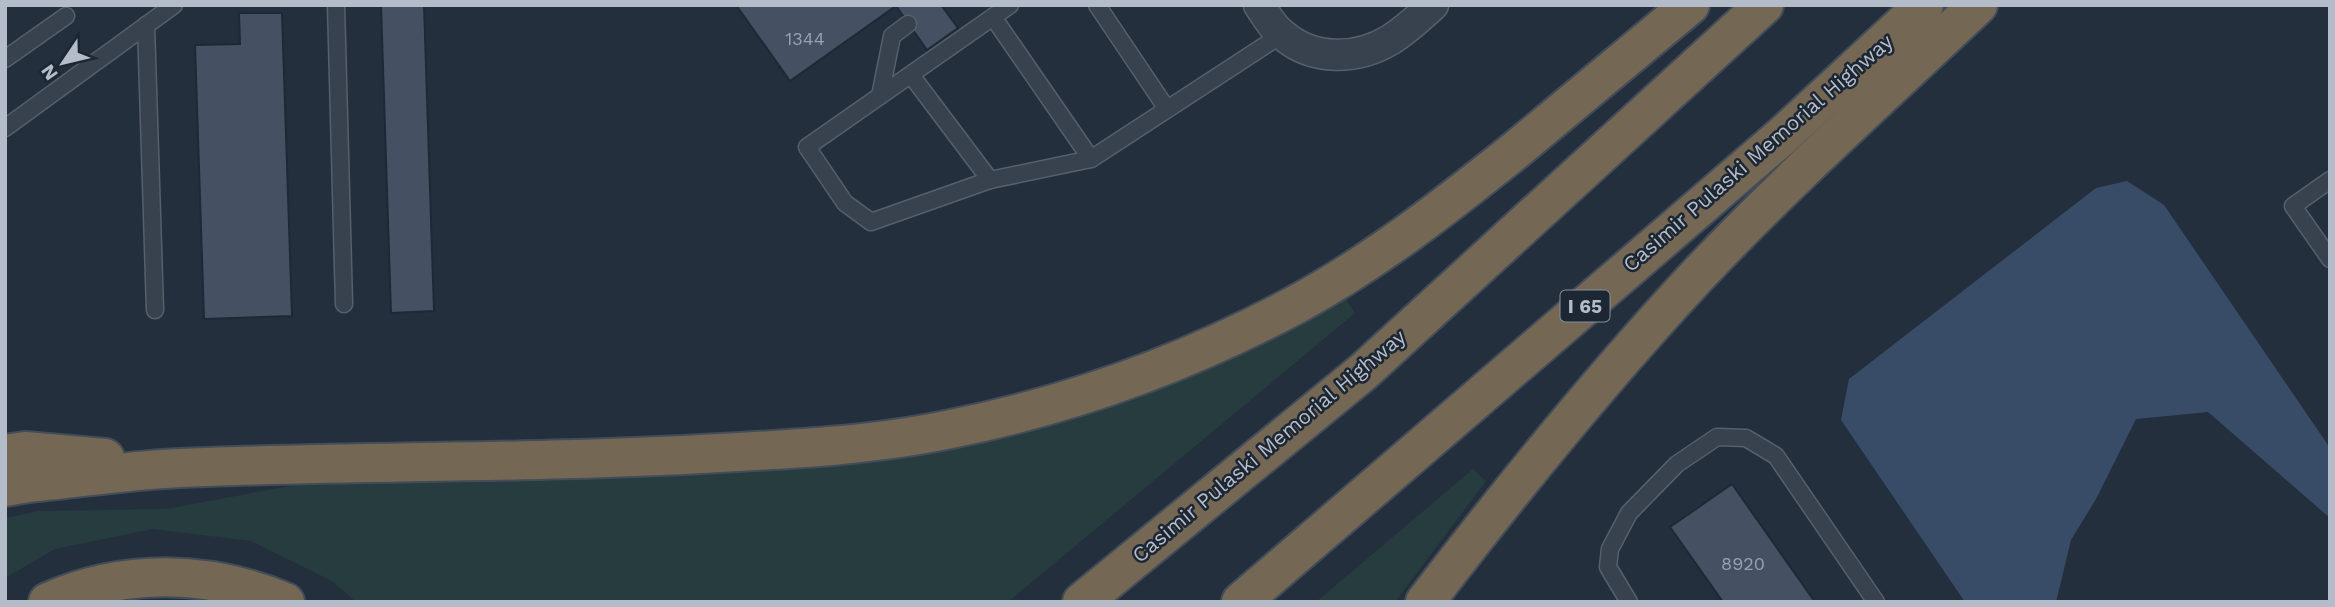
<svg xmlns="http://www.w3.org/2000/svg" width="2335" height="607" viewBox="0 0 2335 607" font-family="'Work Sans',sans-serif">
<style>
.green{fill:#263c3f}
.water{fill:#394c67}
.building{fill:#455162;stroke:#1f2835;stroke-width:2}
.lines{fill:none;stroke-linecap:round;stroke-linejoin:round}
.service-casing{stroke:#565f6c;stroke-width:19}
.minor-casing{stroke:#565f6c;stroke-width:33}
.motorway-casing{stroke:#434c59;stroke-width:42}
.service{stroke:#38414e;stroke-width:16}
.minor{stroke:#38414e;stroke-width:30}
.motorway{stroke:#746855;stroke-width:38}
.labels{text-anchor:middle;stroke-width:5;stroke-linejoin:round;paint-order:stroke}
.number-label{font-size:18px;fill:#98a1af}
.shield{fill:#1d2633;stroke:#878f9c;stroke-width:2}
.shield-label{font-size:19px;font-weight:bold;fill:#b4bcc9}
.street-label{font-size:21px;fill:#b4bcc9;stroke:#1d2633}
</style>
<rect width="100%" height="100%" fill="#242f3e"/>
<g class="green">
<polygon points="1344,297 1355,313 1008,602 356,602 332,581 251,541 153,529 55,549 5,578 5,518 39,511 166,509 333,478 1049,421 1191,375 1303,323"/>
<polygon points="1473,469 1486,481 1395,602 1316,602"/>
</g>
<polygon class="water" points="2127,181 2164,205 2330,448 2330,518 2208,412 2136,419 2096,499 2071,540 2056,602 1965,602 1841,420 1849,379 2096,188"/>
<g class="building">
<polygon points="381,5 424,5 434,311 391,313"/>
<polygon points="736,5 941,5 958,28 927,50 896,6 790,81"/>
<polygon points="239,13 282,13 292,316 204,319 195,45 240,44"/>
<polygon points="1732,484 1815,602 1723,602 1670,527"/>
</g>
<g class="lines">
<defs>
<g id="service">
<polyline points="336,5 344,304"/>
<polyline points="1010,5 807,147 845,203 871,222 990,180 1091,159 1281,35"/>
<polyline points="1097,5 1167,109"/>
<polyline points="993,17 1091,159"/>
<polyline points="146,25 155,310"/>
<polyline points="5,59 66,16"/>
<polyline points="911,75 990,180"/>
<polyline points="880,96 892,36 908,24"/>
<polyline points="5,128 174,5"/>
<polyline points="2330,180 2293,206 2330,259"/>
<polyline points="1629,602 1608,567 1610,549 1629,513 1677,464 1717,437 1746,438 1776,456 1876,602"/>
</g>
<path id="minor" d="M1259,5C1266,15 1273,28 1283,35C1313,61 1357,60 1390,40C1406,30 1420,17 1433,5"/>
<g id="motorway">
<polyline points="5,454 25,451 105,458"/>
<path d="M5,487L28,483C87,477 147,468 207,467C378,461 549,463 719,453C797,449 875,445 951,429C1071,405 1189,362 1297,304C1376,261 1447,205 1517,149C1575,101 1632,53 1690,5"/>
<path d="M48,602C124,568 209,570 285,602"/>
<polyline points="1082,602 1363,372 1764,5"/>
<polyline points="1241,602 1780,138 1924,5"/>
<path d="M1425,602C1511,490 1600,380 1696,277C1785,182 1883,95 1978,5"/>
</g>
</defs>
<use href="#service" class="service-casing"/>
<use href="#minor" class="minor-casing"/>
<use href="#motorway" class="motorway-casing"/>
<use href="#service" class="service"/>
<use href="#minor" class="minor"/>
<use href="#motorway" class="motorway"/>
</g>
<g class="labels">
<g class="number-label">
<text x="805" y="45">1344</text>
<text x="1743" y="570">8920</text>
</g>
<rect class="shield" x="1560.5" y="290.5" width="49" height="31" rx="5"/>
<g class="shield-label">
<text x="1585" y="313">I 65</text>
</g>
<g class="street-label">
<text transform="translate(1758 153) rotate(-41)" y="7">Casimir Pulaski Memorial Highway</text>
<text transform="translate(1269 446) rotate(-40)" y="7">Casimir Pulaski Memorial Highway</text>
</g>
</g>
<rect width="2335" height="607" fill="none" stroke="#b4bcc9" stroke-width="14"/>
<g transform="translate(63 63) rotate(235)" stroke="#1d2633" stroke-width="5" paint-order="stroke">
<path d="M0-5L12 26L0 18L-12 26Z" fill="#b4bcc9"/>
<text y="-10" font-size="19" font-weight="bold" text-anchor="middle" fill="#b4bcc9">N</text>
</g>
</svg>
